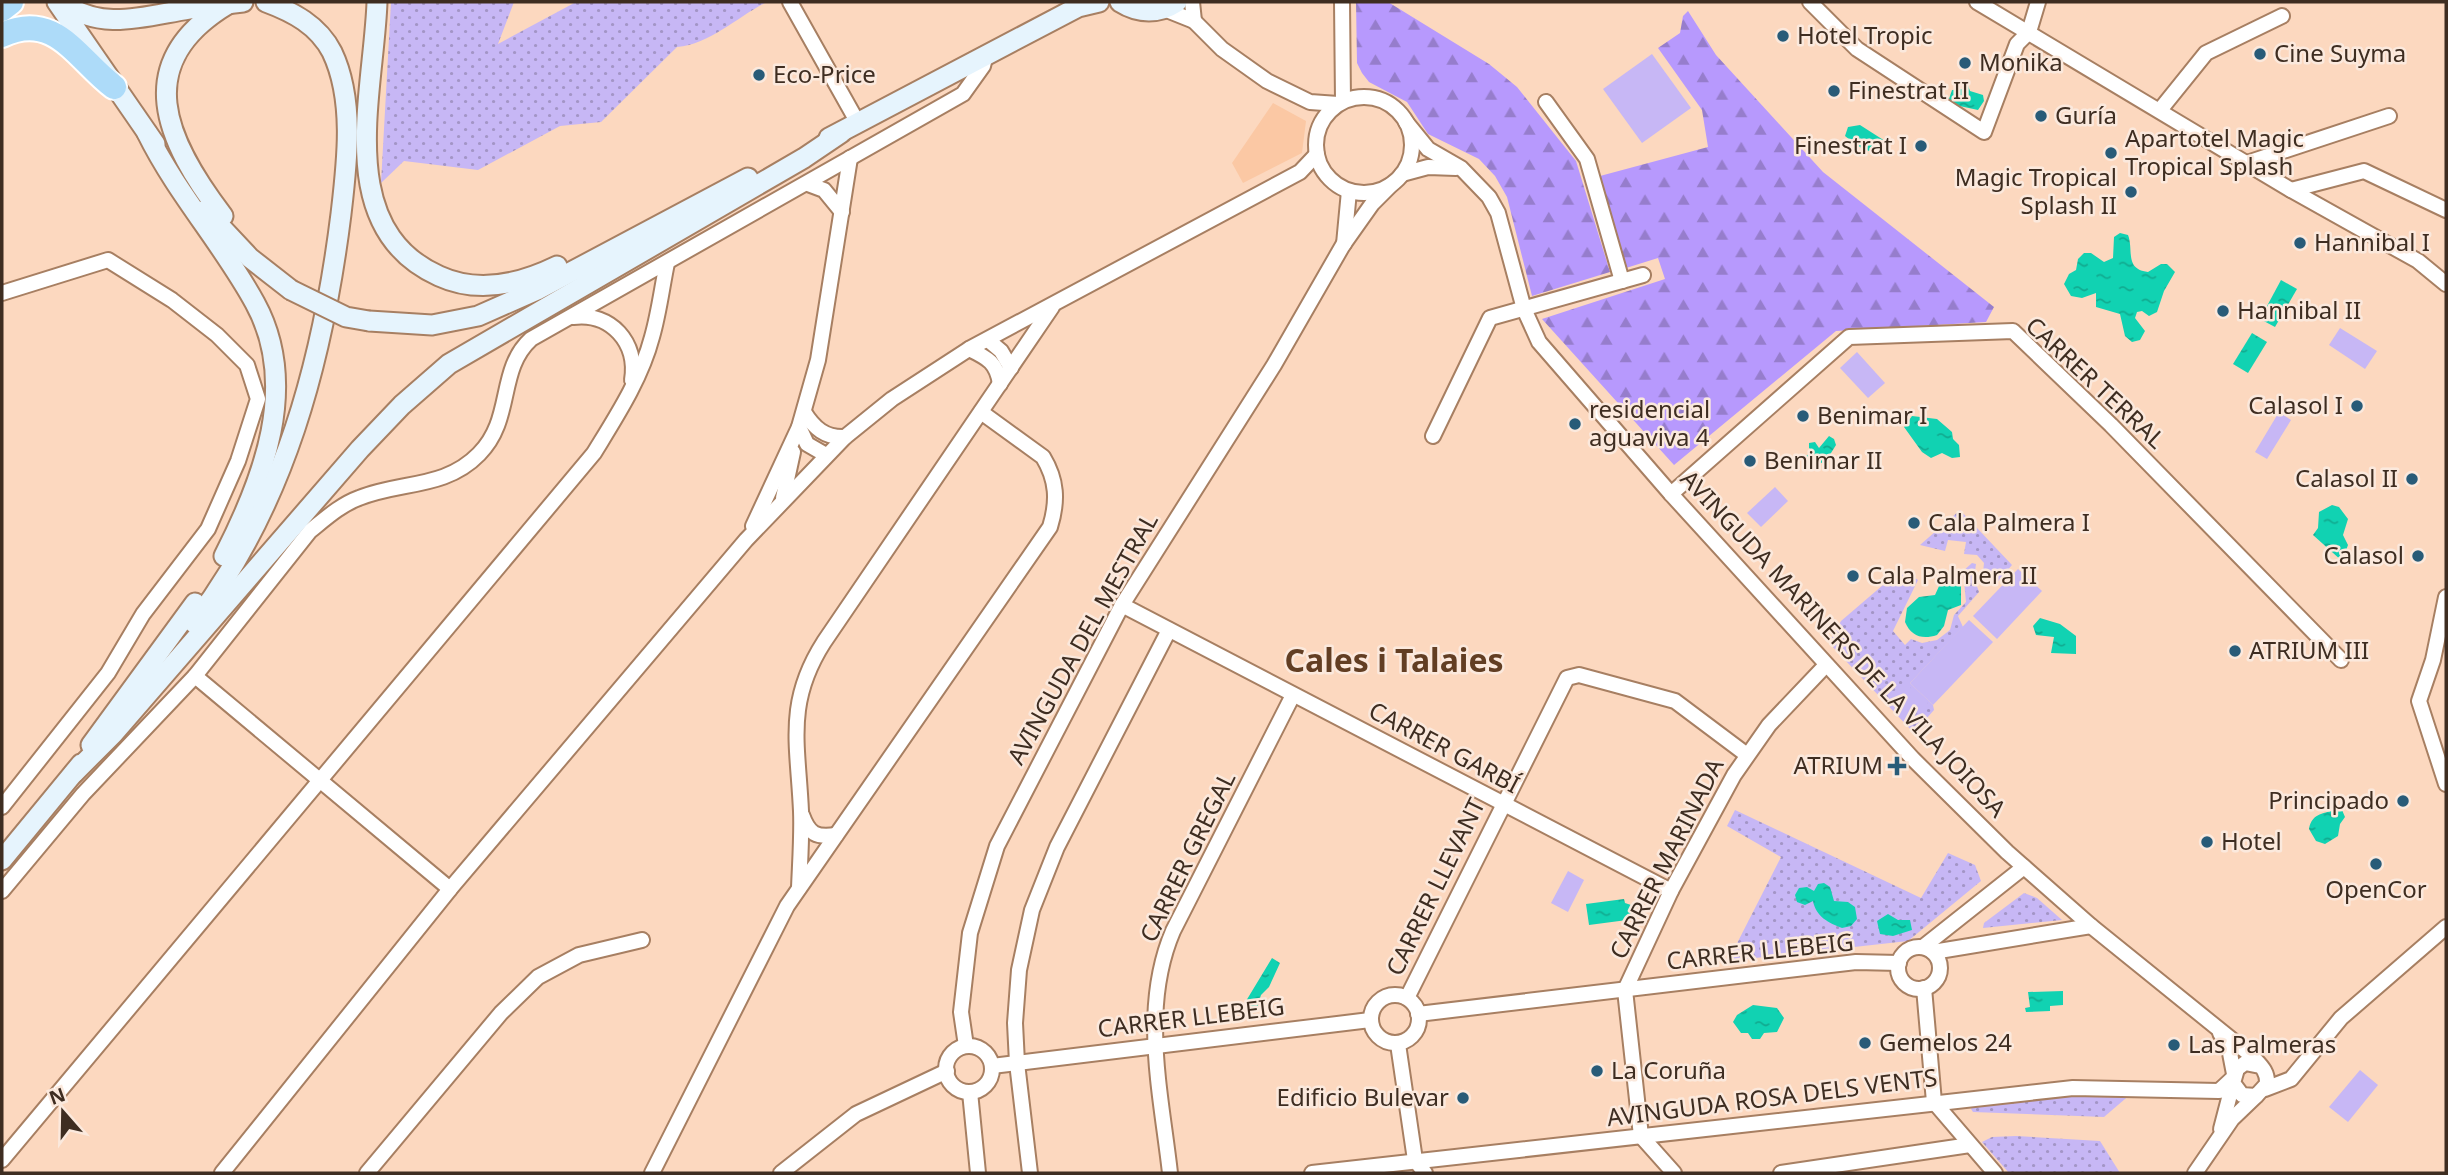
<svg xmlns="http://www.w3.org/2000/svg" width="2448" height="1175" viewBox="0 0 2448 1175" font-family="'Noto Sans',sans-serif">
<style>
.built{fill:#fbc8a4}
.grass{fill:url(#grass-dots)}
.forest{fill:url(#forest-firs)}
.park{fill:url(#park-crowns)}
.pitch{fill:#c7b7f5}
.water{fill:url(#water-ripples)}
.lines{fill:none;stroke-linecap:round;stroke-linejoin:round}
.street-casing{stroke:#a77f62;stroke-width:18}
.secondary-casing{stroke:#a77f62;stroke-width:23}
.highway-casing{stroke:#fff;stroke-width:28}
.street{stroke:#fff;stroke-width:14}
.secondary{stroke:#e6f4fd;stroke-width:19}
.highway{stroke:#addbf9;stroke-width:24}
.secondary-bridge-casing{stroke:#a77f62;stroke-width:23;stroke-linecap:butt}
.secondary-bridge{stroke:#e6f4fd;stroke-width:19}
.poi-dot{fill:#285b78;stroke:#fbe9dd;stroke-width:2.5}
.labels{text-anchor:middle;stroke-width:5;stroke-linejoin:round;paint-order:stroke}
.poi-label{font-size:24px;fill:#3e2d21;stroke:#fbe9dd;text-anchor:start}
.street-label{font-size:24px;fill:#3e2d21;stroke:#fbe9dd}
.district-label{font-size:32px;font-weight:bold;fill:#623e23;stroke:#fbe9dd}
</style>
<defs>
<pattern id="grass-dots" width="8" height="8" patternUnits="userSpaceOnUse" patternTransform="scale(1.75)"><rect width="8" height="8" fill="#c7b7f5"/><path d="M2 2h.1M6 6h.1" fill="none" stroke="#a395c6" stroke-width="1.8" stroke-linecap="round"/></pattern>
<pattern id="forest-firs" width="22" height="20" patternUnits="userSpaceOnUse" patternTransform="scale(1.75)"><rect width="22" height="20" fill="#b799fd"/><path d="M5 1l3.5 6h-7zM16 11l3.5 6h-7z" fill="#967dcc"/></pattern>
<pattern id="park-crowns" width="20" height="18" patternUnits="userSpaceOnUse" patternTransform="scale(1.75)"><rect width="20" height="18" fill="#c7b7f5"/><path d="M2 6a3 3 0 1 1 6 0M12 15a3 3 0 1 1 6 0" fill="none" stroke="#a395c6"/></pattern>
<pattern id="water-ripples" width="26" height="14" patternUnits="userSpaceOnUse" patternTransform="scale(1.75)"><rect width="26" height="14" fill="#11d2b2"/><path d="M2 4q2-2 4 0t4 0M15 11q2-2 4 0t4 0" fill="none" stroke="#11ab90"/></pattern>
</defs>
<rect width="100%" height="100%" fill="#fcd8bf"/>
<polygon class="built" points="1273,103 1306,121 1302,153 1243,183 1232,163"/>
<g class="grass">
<path d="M391,2H514L498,44L576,2H767C738,16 711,44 677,47L601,122L560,126L478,170L404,161L381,183Z"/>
<polygon points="1960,510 2012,565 1994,586 1982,582 1984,563 1977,555 1964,554 1966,542 1948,540 1945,551 1920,545"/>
<polygon points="1972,563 1976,564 1974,578 1979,592 1958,616 1963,627 1910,683 1933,705 1934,710 1918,728 1912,731 1829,643 1841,621 1897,573 1908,573 1918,580 1893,631 1905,645 1911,639 1922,643 1937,640 1950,630 1954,615 1966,602 1963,571"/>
<polygon points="1735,810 1921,898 1948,853 1975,865 1981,881 1908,941 1728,961 1781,857 1727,826"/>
<polygon points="2024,893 2037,898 2062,920 1983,928 1984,923"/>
<polygon points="2132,1093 2104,1117 1973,1112 1971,1109 1976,1102"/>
<polygon points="2016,1136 2100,1141 2120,1173 2009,1173 1982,1142 1992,1137"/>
</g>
<g class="forest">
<polygon points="1356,2 1388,2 1489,64 1517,87 1576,161 1610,272 1532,296 1507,197 1495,176 1479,159 1428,134 1407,102 1369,82 1362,73 1357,63"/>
<polygon points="1688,11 1716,55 1823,172 1994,307 1986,322 1836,331 1674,465 1542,319 1665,279 1658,258 1626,268 1600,176 1708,147 1702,110 1658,48 1680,33 1683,16"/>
</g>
<polygon class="park" points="1906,684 1928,703 1908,723 1889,703"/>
<g class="pitch">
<polygon points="1652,54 1691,108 1642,143 1603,89"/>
<polygon points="2340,328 2377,351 2365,369 2329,345"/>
<polygon points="1857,352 1885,383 1868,398 1840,368"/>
<polygon points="2279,412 2291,420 2267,459 2255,452"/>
<polygon points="1775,487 1788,501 1761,527 1747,513"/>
<polygon points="2018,569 2042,591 1997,639 1973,616"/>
<polygon points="1969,620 1993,642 1933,705 1910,683"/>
<polygon points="1568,871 1584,880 1568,912 1551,903"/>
<polygon points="2360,1070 2378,1085 2348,1122 2329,1107"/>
</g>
<g class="water">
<polygon points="1967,83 1970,91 1983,95 1984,101 1978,110 1955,105 1949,99 1952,90 1963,89"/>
<path d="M1860,125L1885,141C1875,162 1856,145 1845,136L1848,127Z"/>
<path d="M2120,233L2128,235C2134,250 2124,269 2148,272L2161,264H2167L2175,272L2164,291L2157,312L2149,316L2142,311L2137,312L2135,318L2145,331L2140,340L2132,342L2125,336L2120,314L2096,307V293L2082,298L2071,296L2064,284L2069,274L2076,270L2078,259L2084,253H2091L2104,262L2113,258L2114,237Z"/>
<polygon points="2281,280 2297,289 2275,327 2260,319"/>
<polygon points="2252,333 2267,342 2248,373 2233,364"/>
<polygon points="1912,416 1937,419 1952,432 1953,439 1959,445 1960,457 1952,458 1942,453 1931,458 1922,452 1904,427"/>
<polygon points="1829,436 1834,439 1836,445 1826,461 1809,468 1803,466 1803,457 1814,452 1809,448 1809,443 1815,442 1819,448"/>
<polygon points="2332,505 2339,507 2348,519 2343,535 2348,545 2342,561 2313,535 2318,528 2319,512"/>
<path d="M1945,573L1961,577V605L1948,610L1944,626L1937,635C1922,640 1911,636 1905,622L1907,608L1919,597L1935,595Z"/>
<polygon points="2040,618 2060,624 2076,636 2076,654 2051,653 2054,637 2036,635 2033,626"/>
<path d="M2337,809L2342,810L2345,817L2340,824L2338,836L2325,844L2316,841L2309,829C2312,812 2325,814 2337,809Z"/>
<path d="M1824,883L1830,887L1834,901L1848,902L1855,907L1857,919L1851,926L1842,928C1829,923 1816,917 1813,901L1805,905L1797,902L1795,895L1799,888L1807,887L1814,891L1818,884Z"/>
<polygon points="1624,899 1625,903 1634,906 1632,913 1627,915 1627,920 1589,925 1586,904"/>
<polygon points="1888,914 1898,920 1910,920 1912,930 1893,936 1880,934 1877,921"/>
<polygon points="1272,958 1280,963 1269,987 1261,995 1257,1008 1247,1007 1246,1001"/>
<polygon points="2063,991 2063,1005 2050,1006 2050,1011 2026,1012 2025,1008 2030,1007 2028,992"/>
<polygon points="1753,1005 1777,1008 1784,1018 1777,1032 1764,1033 1760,1039 1752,1039 1748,1033 1741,1033 1733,1022 1737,1015"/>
</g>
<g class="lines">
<defs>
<g id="street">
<polyline points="790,2 858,123"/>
<polyline points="1192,2 1194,21"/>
<polyline points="1342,2 1343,101"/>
<polyline points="1810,2 1857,49 1984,132 2017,44 2029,32 2038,2"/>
<polyline points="1977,2 2291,190 2418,261 2446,284"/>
<polyline points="1164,9 1194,21 1222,49 1267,81 1310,102 1338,104"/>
<circle cx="1364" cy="145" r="48"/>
<polyline points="1546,102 1587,159 1622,281"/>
<polyline points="2160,110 2206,53 2282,16"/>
<path d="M1406,122L1428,149L1461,168L1489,197L1498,213L1524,309L1539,342L1671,494L1913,759L2007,852L2091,926L2252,1056C2260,1065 2268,1071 2267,1084L2256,1096L2242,1095L2233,1083L2237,1069L2245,1063L2260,1066"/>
<polyline points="2247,163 2389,116"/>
<polyline points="1402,174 1428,167 1456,168"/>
<polyline points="808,184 824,190 842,212"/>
<polyline points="2291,190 2364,171 2446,210"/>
<polyline points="1344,244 1349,191"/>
<polyline points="2,293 108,260 172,300 217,335 247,365 258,399 238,461 208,529 143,614 108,673 2,807"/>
<path d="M573,317C611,312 638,343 632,380"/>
<polyline points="988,340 1001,351 1011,368"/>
<path d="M969,349C988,358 997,363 1000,384"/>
<path d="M804,412C814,428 825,438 845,437"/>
<polyline points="799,427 807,444 826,455"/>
<polyline points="1433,436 1490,318 1643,275"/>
<polyline points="1671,494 1849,337 2013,331 2111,425 2341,660"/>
<polyline points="783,498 793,452"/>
<polyline points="753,526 799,427 818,360 850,158"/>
<polyline points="2446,597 2433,660 2419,701 2446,784"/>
<polyline points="1122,605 1671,891"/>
<polyline points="195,676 450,889"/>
<path d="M802,815C809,834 816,838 836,835"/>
<path d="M799,888C800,862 802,836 801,811C798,744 785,703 824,642L1052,307"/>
<path d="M2,891L83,794L195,676L310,531C325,519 340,505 359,498C401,481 445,489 479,454C514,419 497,370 531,339L963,94L983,66L986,54"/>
<polyline points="1923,947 2024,867"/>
<circle cx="1919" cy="968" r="21"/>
<polyline points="1933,952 2091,926"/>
<polyline points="1924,988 1934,1102 1995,1173"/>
<circle cx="1395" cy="1019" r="24"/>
<polyline points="1407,998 1567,678 1579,675 1675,701 1747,755"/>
<polyline points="1418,1014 1856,962 1899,963"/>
<polyline points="2220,1033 2229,1048 2234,1074"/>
<polyline points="1398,1044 1415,1160 1425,1173"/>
<polyline points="966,1046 961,1012 970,933 997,846 1122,605 1274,365 1343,245 1372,204 1392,184"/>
<circle cx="969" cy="1069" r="23"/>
<polyline points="992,1066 1370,1020"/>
<polyline points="2265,1089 2291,1079 2341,1018 2446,927"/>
<polyline points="970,1092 978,1173"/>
<polyline points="2221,1129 2233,1083"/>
<path d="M2,1160L594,453C616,417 641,379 652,337C659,313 662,287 667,263"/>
<polyline points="222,1173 450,889 746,540 845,437 892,399 969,349 1300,172 1317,154"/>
<polyline points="367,1173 501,1013 538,977 579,955 642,940"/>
<path d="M652,1173L787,906L1050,527C1058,501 1057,480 1043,457L981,412"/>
<polyline points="781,1173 856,1114 947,1071"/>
<polyline points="1030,1173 1017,1063 1015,1023 1019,970 1032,910 1057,847 1169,630"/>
<path d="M1170,1173C1161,1093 1140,1008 1173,931L1293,695"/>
<polyline points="1312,1173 2073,1088 2219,1091 2233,1078"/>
<polyline points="1674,1173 1641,1136 1625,990 1671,891 1734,775 1769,725 1826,665"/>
<polyline points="1781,1173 1970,1145"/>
<polyline points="2195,1173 2232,1119 2256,1096"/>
</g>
<g id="secondary">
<polyline points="57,2 155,144"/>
<path d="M62,2C101,32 145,16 189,9C207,6 225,4 243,2"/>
<path d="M377,2C374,93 332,228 439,276C478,294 520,284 557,266"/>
<path d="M1120,2C1139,14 1159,14 1177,2"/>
<path d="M147,133C177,194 223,244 255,303C300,385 263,480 224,556"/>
<polyline points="829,138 1078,7 1099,2"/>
<polyline points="205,210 250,258 291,290"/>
<path d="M223,216C166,141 129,63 228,4"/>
<polyline points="369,321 432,325 478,316 537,290 748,178"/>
<path d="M194,623C285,505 323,359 341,214C347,163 355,100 332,52C318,25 293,12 266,2"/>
<polyline points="91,745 195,603"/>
<polyline points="74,773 113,734 360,449 402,405 449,364 804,158 841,133"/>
<polyline points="2,860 81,764"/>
</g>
<g id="highway">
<polyline points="2,9 11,2"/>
<path d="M2,35C55,10 77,59 114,87"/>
</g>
</defs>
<use href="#street" class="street-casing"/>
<use href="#secondary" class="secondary-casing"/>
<use href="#highway" class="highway-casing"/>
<use href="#street" class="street"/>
<use href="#secondary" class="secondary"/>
<use href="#highway" class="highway"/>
<defs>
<polyline id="secondary-bridge" points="291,290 346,317 369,321"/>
</defs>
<use href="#secondary-bridge" class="secondary-bridge-casing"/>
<use href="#secondary-bridge" class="secondary-bridge"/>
</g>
<g class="poi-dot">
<circle cx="1783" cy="36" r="7"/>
<circle cx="2260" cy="54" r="7"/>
<circle cx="1965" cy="63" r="7"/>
<circle cx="759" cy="75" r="7"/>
<circle cx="1834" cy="91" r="7"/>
<circle cx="2041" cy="116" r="7"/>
<circle cx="1921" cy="146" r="7"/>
<circle cx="2111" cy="153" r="7"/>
<circle cx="2131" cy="192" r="7"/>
<circle cx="2300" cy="243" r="7"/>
<circle cx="2223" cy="311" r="7"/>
<circle cx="2357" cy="406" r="7"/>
<circle cx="1803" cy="416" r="7"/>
<circle cx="1575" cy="424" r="7"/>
<circle cx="1750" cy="461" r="7"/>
<circle cx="2412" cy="479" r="7"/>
<circle cx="1914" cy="523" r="7"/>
<circle cx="2418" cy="556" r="7"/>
<circle cx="1853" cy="576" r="7"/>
<circle cx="2235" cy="651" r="7"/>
<path d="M1893.5 755.5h7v7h7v7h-7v7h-7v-7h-7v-7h7z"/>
<circle cx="2403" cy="801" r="7"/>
<circle cx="2207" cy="842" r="7"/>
<circle cx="2376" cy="864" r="7"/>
<circle cx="1865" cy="1043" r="7"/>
<circle cx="2174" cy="1045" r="7"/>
<circle cx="1597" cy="1071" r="7"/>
<circle cx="1463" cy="1098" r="7"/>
</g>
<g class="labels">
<g class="poi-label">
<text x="1797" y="44">Hotel Tropic</text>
<text x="2274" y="62">Cine Suyma</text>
<text x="1979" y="71">Monika</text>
<text x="773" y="83">Eco-Price</text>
<text x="1848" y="99">Finestrat II</text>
<text x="2055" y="124">Guría</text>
<text x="2125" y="147">Apartotel Magic<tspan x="2125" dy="28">Tropical Splash</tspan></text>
<text x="1907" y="154" text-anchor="end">Finestrat I</text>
<text x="2117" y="186" text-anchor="end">Magic Tropical<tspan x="2117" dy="28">Splash II</tspan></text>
<text x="2314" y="251">Hannibal I</text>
<text x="2237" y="319">Hannibal II</text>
<text x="2343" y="414" text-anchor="end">Calasol I</text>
<text x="1589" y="418">residencial<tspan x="1589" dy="28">aguaviva 4</tspan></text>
<text x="1817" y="424">Benimar I</text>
<text x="1764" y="469">Benimar II</text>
<text x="2398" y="487" text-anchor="end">Calasol II</text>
<text x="1928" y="531">Cala Palmera I</text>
<text x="2404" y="564" text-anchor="end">Calasol</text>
<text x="1867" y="584">Cala Palmera II</text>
<text x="2249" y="659">ATRIUM III</text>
<text x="1883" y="774" text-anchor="end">ATRIUM</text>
<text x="2389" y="809" text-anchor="end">Principado</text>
<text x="2221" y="850">Hotel</text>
<text x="2376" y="898" text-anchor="middle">OpenCor</text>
<text x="1879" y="1051">Gemelos 24</text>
<text x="2188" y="1053">Las Palmeras</text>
<text x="1611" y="1079">La Coruña</text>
<text x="1449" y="1106" text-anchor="end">Edificio Bulevar</text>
</g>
<g class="street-label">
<text transform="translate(2095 383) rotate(43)" y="8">CARRER TERRAL</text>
<text transform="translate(1083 639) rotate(-61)" y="8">AVINGUDA DEL MESTRAL</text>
<text transform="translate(1843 644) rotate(47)" y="8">AVINGUDA MARINERS DE LA VILA JOIOSA</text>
<text transform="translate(1444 748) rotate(28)" y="8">CARRER GARBÍ</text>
<text transform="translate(1188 857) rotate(-64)" y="8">CARRER GREGAL</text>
<text transform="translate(1667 859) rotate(-63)" y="8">CARRER MARINADA</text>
<text transform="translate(1436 887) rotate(-64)" y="8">CARRER LLEVANT</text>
<text transform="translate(1760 952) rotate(-6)" y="8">CARRER LLEBEIG</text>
<text transform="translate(1191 1018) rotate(-7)" y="8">CARRER LLEBEIG</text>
<text transform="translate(1772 1098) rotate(-7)" y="8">AVINGUDA ROSA DELS VENTS</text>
</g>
<g class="district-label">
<text x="1394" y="672">Cales i Talaies</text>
</g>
</g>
<rect width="2448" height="1175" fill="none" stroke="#3e2d21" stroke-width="7"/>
<g transform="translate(63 1112) rotate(340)" stroke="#fbe9dd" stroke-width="5" paint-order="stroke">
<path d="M0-5L12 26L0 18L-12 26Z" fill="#3e2d21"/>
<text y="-10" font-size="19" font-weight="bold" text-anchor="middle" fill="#3e2d21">N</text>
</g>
</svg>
